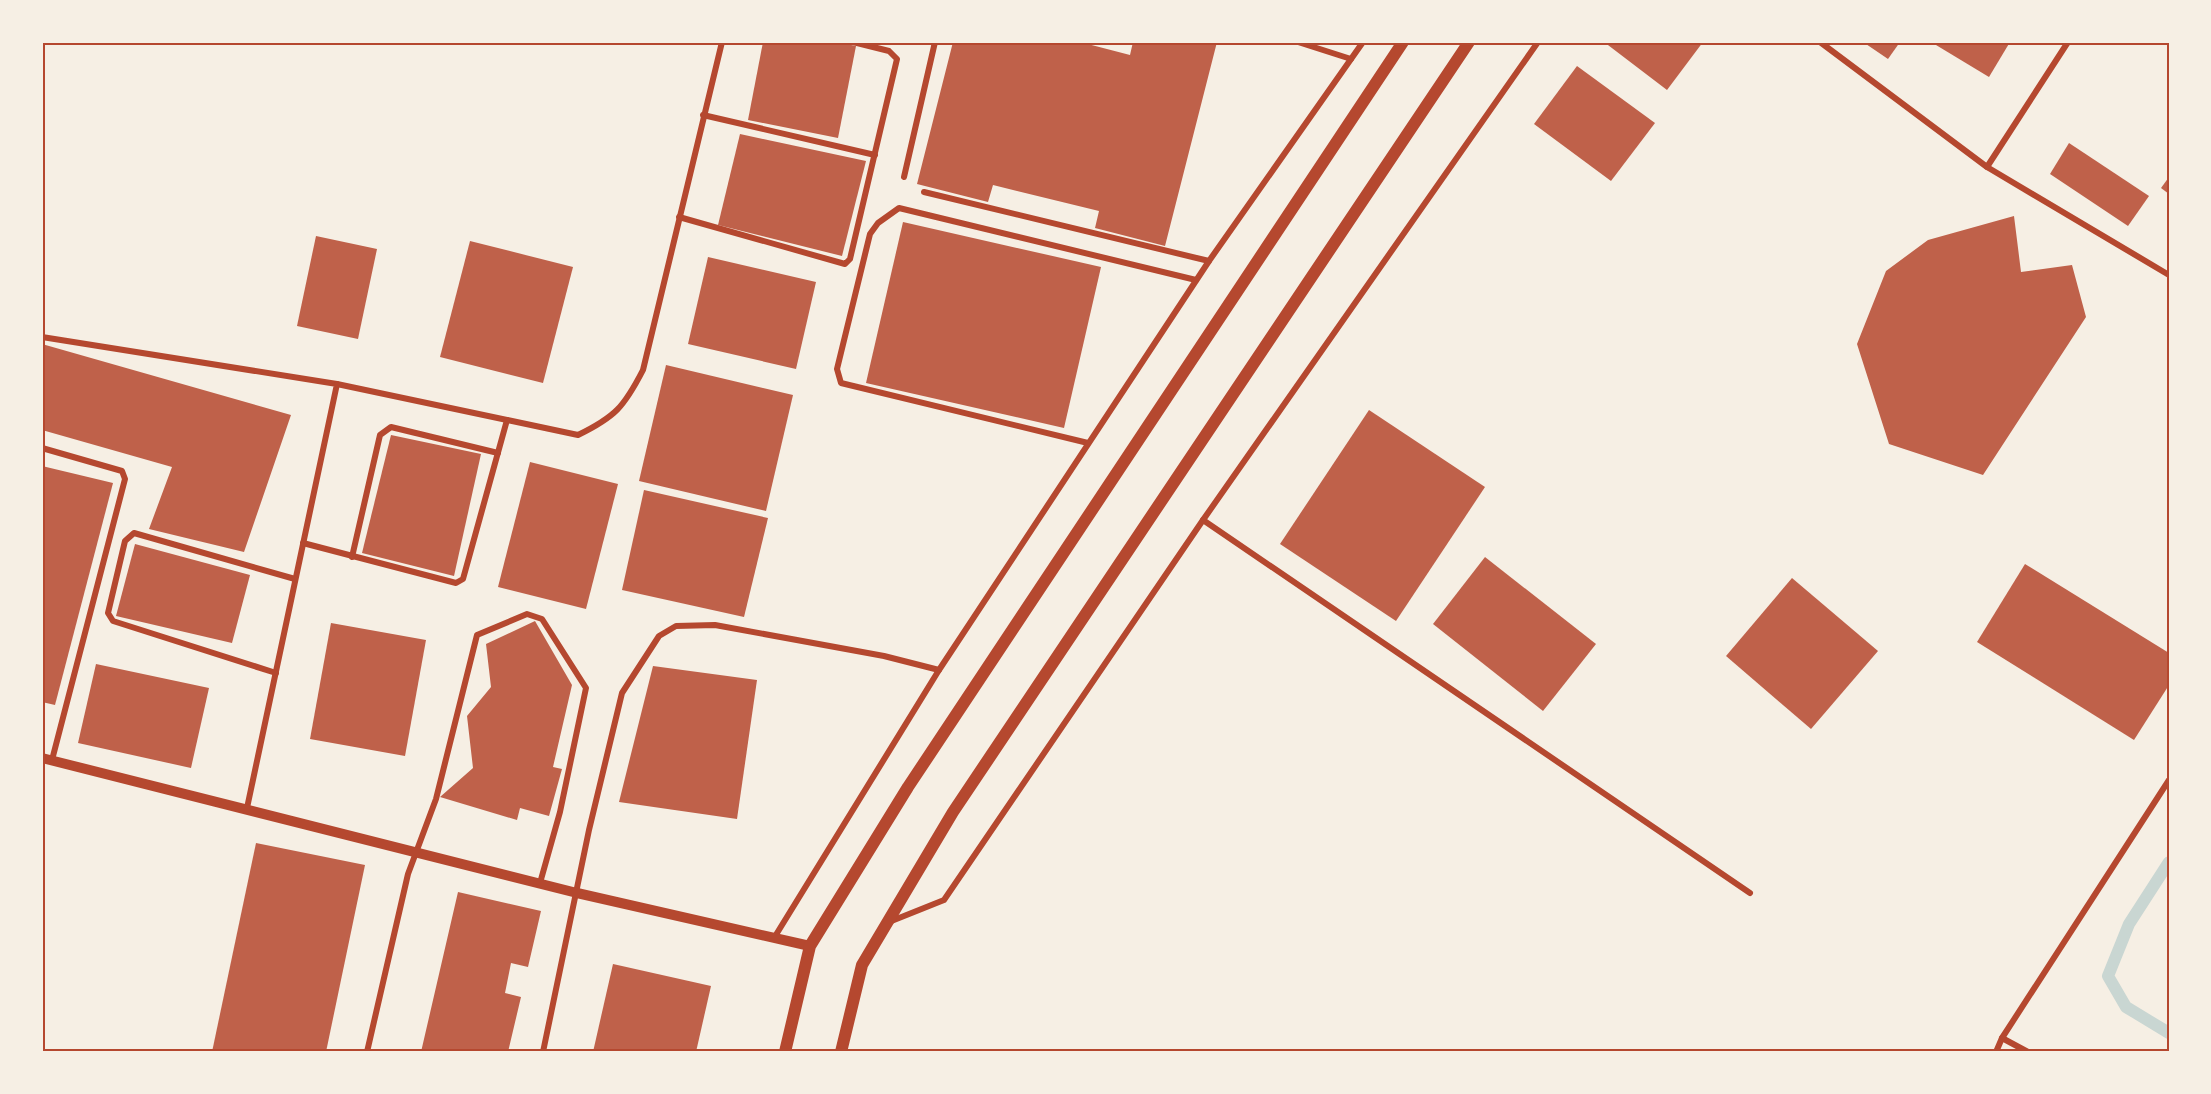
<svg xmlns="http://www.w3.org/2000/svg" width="2211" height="1094" viewBox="0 0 2211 1094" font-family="Poppins,sans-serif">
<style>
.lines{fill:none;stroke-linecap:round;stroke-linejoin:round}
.stream{stroke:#c9d6d2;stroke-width:12}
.building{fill:#bf614a}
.minor{stroke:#b5482f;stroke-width:6}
.tertiary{stroke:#b5482f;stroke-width:10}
.secondary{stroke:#b5482f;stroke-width:12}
.neatline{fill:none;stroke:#b5482f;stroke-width:2}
</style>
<rect width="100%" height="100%" fill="#f6efe4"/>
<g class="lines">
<polyline class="stream" points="2169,862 2129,924 2108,976 2126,1007 2169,1033"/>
</g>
<g class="building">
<polygon points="763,42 837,42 856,46 838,138 748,120"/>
<polygon points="953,42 1080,42 1130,55 1133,42 1217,42 1165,246 1095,228 1099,211 993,185 988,202 917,184"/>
<polygon points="1604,42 1703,42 1667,90"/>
<polygon points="1863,42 1900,42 1888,59"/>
<polygon points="1931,42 2010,42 1989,77"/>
<polygon points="1577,66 1655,123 1611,181 1534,124"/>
<polygon points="740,134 866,161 842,256 718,225"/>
<polygon points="2069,143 2149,196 2128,226 2050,174"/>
<polygon points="2169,177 2169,194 2161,188"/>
<polygon points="2014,216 2021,272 2072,265 2086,317 1983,475 1889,444 1857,344 1886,271 1928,240"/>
<polygon points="903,222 1101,267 1064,428 866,383"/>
<polygon points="316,236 377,249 358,339 297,326"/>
<polygon points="470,241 573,267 543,383 440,357"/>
<polygon points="708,257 816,282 796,369 688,344"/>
<polygon points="42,344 291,415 244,552 149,529 172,467 42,430"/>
<polygon points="666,365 793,395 766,511 639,481"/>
<polygon points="1369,410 1485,487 1396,621 1280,544"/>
<polygon points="391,435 481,454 454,576 362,553"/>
<polygon points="530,462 618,484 586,609 498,587"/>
<polygon points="42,466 113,483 55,705 42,702"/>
<polygon points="644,490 768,518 744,617 622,590"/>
<polygon points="135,544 250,575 232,643 116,616"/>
<polygon points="1485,557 1596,644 1543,711 1433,624"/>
<polygon points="2025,564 2169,653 2169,685 2134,740 1977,642"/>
<polygon points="1792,578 1878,651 1811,729 1726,656"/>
<polygon points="535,621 572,685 553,767 562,769 549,816 520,808 517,820 440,797 473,768 467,716 491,687 486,644"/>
<polygon points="331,623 426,640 405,756 310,739"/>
<polygon points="96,664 209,688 191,768 78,743"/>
<polygon points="653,666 757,680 737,819 619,802"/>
<polygon points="256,843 365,865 326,1052 212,1052"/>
<polygon points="458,892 541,911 528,967 511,963 505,993 521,997 508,1052 421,1052"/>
<polygon points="613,964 711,986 696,1052 593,1052"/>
</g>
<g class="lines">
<g class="minor">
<polyline points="1298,42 1351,59"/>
<polyline points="1820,42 1987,167 2169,275"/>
<polyline points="703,115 875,155"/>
<polyline points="1987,167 2068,42"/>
<polyline points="904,177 935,42"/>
<polyline points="924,192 1209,261"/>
<polyline points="679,217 845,264 850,259 897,59 889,51 853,42"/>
<polyline points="42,337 337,384 247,808"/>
<path d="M337,384L578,435C615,417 624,407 643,370L722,42"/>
<polyline points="1088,443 841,383 837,369 870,234 878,223 899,208 1196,280"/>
<polyline points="42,448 122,471 125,479 52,760"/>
<polyline points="1203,520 1750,893"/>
<polyline points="303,543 456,583 463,579 507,420"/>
<polyline points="352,557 380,435 391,427 498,453"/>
<polyline points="276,673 113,621 108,613 125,541 134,533 295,579"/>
<polyline points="889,922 944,900 1203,520 1538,42"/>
<polyline points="774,938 939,670 1209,261 1363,42"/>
<polyline points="2002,1038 2028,1052"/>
<polyline points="367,1052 408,874 436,799 477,635 527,614 542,619 586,688 560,812 540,883"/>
<polyline points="543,1052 589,830 622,693 659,636 676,626 715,625 884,656 939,670"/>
<polyline points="1996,1052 2002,1038 2169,780"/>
</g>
<polyline class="tertiary" points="42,758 577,893 810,946"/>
<g class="secondary">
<polyline points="785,1052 810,946 908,787 1403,42"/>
<polyline points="841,1052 862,965 953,812 1469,42"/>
</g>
</g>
<rect width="2211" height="1094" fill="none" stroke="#f6efe4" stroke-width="87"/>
<rect x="44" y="44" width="2124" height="1006" class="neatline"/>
</svg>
